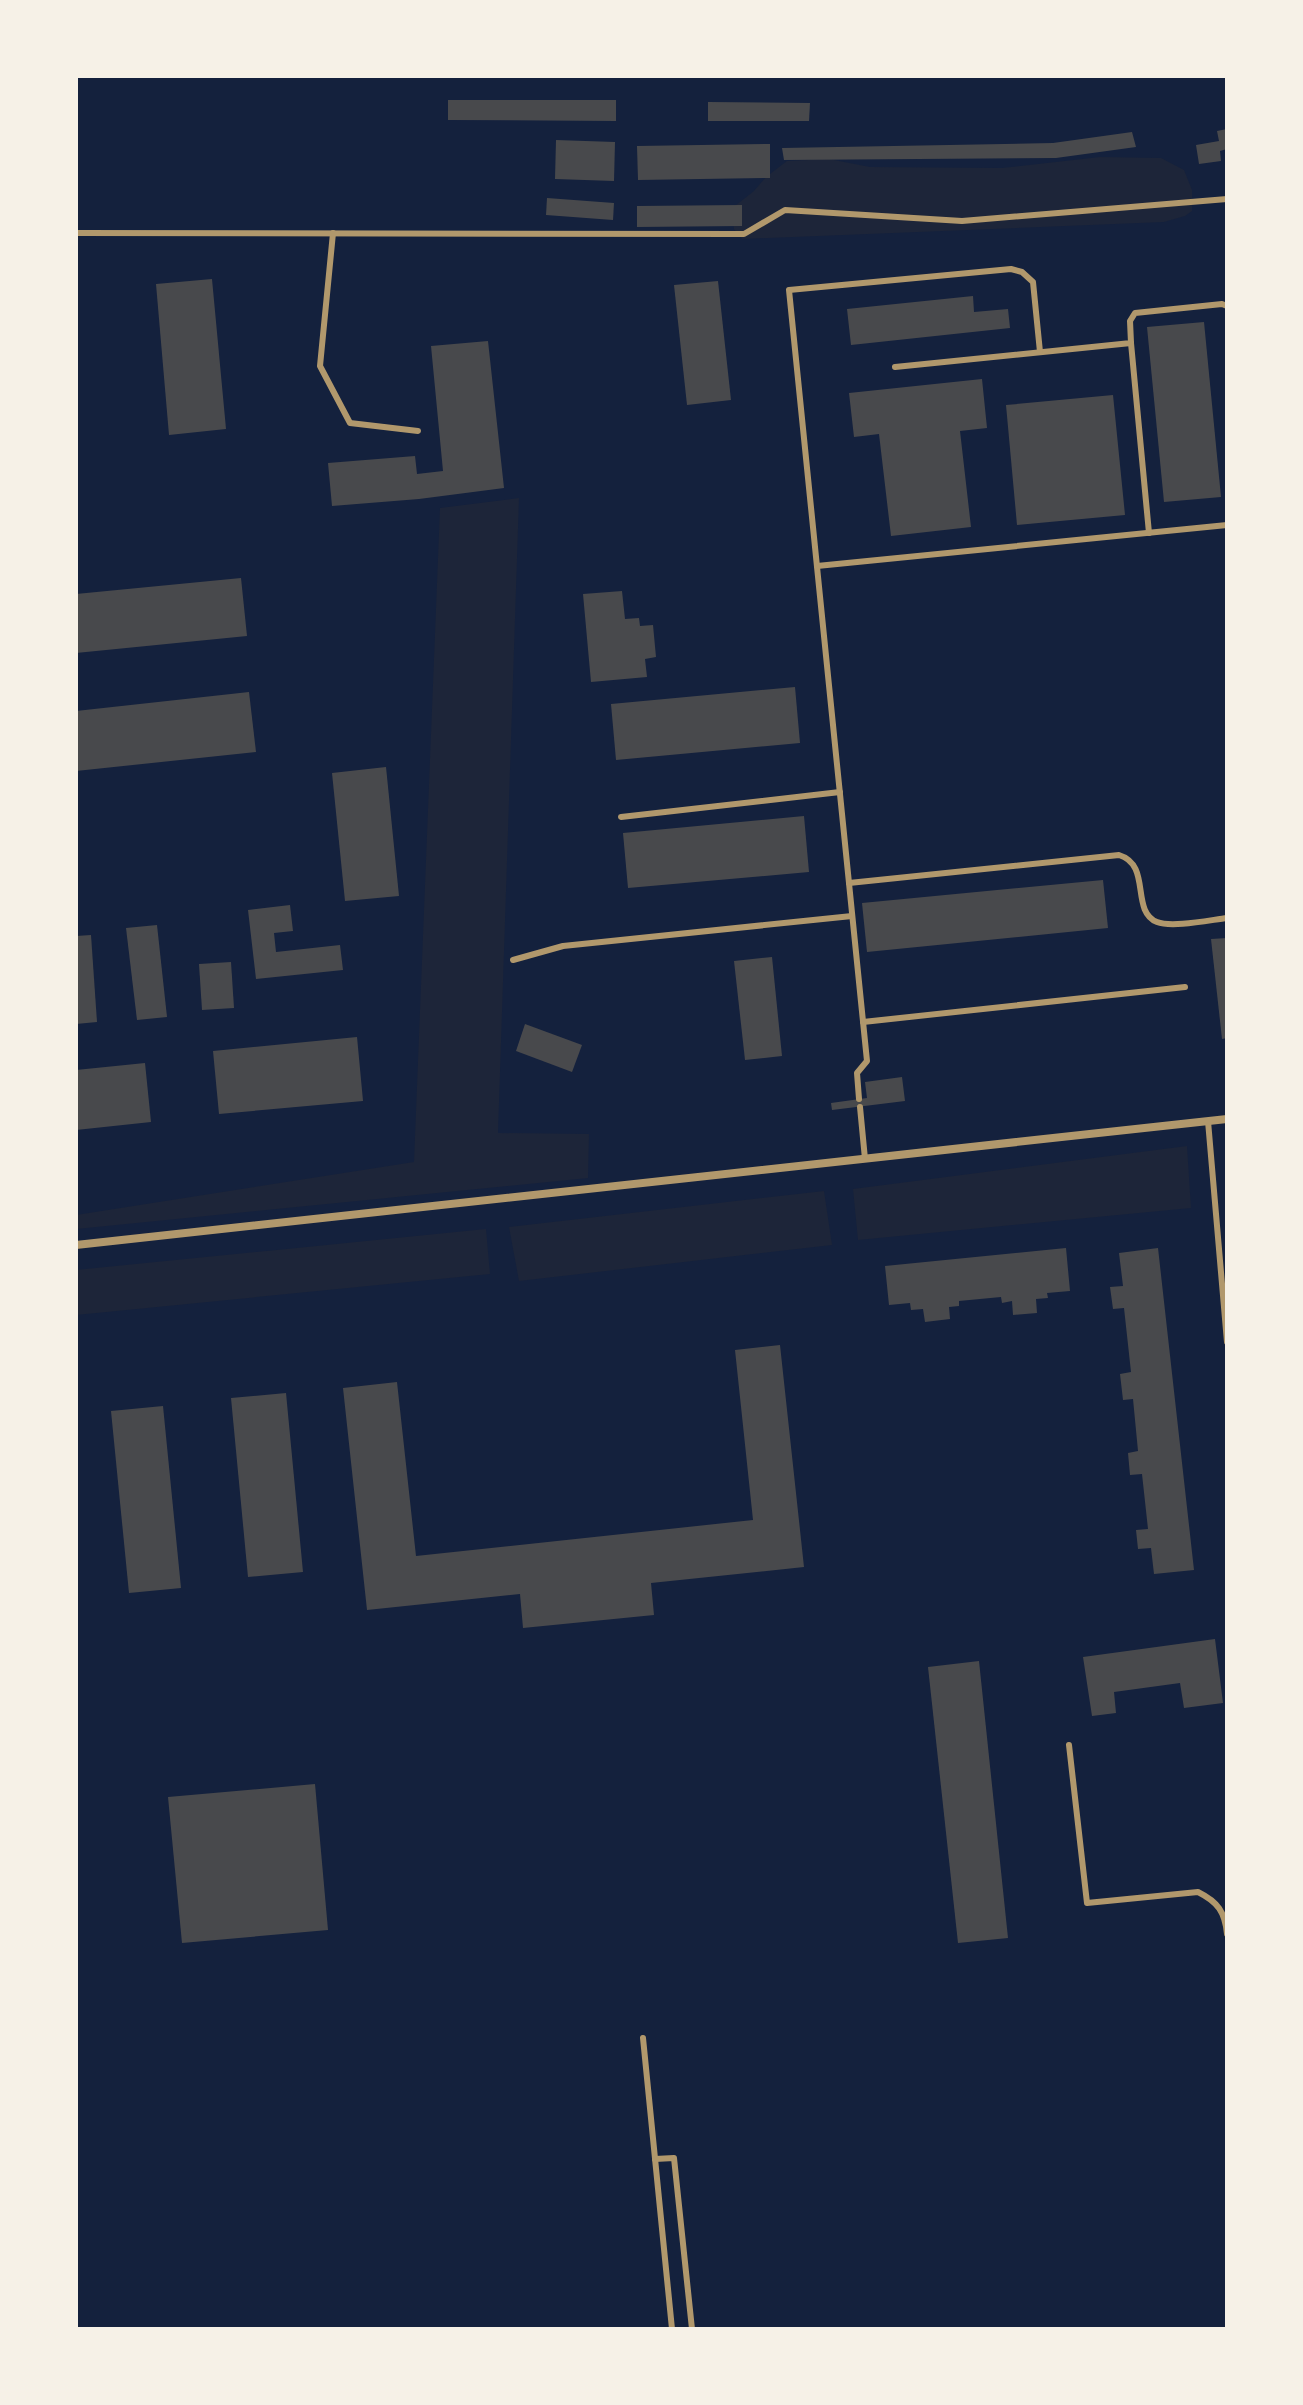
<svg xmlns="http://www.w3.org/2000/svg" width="1303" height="2405" viewBox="0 0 1303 2405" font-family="'Alegreya Sans',sans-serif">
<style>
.green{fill:#1d2539}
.building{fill:#48494c}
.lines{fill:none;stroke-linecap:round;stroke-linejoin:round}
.service{stroke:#b1986c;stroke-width:6}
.minor{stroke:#b1986c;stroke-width:8}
</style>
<rect width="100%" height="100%" fill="#14213d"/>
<g class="green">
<polygon points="1100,157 1161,158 1184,170 1192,190 1192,211 1185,216 1164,222 742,239 734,229 731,209 754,191 766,177 787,161 829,159 870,167 1002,168"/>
<polygon points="519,498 498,1133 589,1134 588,1178 76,1229 76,1215 414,1162 440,508"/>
<polygon points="1187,1146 1191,1208 858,1240 853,1189"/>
<polygon points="824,1191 832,1245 519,1281 509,1227"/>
<polygon points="486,1229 490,1274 76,1315 76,1270"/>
</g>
<g class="building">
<polygon points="448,100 616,100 616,121 448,120"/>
<polygon points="708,102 810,103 809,121 708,121"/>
<polygon points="1227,129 1227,149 1220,151 1221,161 1199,164 1196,145 1219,141 1217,131"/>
<polygon points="1132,132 1136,147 1056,158 784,160 782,148 1053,143"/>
<polygon points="556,140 615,142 614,181 555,179"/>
<polygon points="770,144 770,178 638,180 637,146"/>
<polygon points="547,198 614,203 613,220 546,215"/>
<polygon points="742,205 742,226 637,227 637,206"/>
<polygon points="212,279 226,429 169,435 156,284"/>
<polygon points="718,281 731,400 687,405 674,285"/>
<polygon points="973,296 974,312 1008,309 1010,328 851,345 847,309"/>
<polygon points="1204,322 1221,497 1164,502 1147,327"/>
<polygon points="488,341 504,488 419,499 332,506 328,463 415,456 417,474 443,471 431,346"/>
<polygon points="982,379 987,428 960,431 971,527 891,536 879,434 854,437 849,393"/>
<polygon points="1113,395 1125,515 1017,525 1006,405"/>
<polygon points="241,578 247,636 76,653 76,594"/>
<polygon points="622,591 625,619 639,618 640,626 653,625 656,657 645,659 647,677 591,682 583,594"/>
<polygon points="795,687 800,743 616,760 611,704"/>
<polygon points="249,692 256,752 76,771 76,711"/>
<polygon points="386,767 399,896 345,901 332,773"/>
<polygon points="804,816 809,872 628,888 623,833"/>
<polygon points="1103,880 1108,928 867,952 862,903"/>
<polygon points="290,905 293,931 274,933 276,952 340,945 343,970 256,979 248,910"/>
<polygon points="157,925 167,1017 137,1020 126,928"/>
<polygon points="91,935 97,1022 76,1024 76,936"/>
<polygon points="1227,938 1227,1038 1222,1039 1211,939"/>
<polygon points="772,957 782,1056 745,1060 734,961"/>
<polygon points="231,962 234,1008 202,1010 199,964"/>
<polygon points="525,1024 582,1045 572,1072 516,1051"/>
<polygon points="357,1037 363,1101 219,1114 213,1051"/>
<polygon points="145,1063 151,1122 76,1130 76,1070"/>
<polygon points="902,1077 905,1101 832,1110 831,1103 867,1098 865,1082"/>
<polygon points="1066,1248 1070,1291 1047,1293 1048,1298 1036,1299 1037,1313 1013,1315 1012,1301 1002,1303 1001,1297 959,1301 959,1306 949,1307 950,1319 925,1322 923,1309 911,1310 910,1303 889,1305 885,1266"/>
<polygon points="1158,1248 1194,1570 1154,1574 1151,1548 1138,1549 1136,1530 1148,1529 1142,1474 1130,1475 1128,1453 1138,1451 1133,1399 1123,1400 1120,1374 1131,1372 1124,1308 1113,1309 1110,1287 1123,1286 1119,1253"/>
<polygon points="780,1345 804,1567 651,1583 654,1615 523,1628 520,1594 367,1610 343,1388 397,1382 416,1556 753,1520 735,1350"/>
<polygon points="286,1393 303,1572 248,1577 231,1398"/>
<polygon points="163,1406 181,1588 129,1593 111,1411"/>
<polygon points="1215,1639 1223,1703 1184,1708 1180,1683 1114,1692 1116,1713 1092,1716 1083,1657"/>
<polygon points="979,1661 1008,1938 958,1943 928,1667"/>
<polygon points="315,1784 328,1930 182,1943 168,1797"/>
</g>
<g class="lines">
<g class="service">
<polyline points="76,233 744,234 785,210 962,221 1227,199"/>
<polyline points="333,233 320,366 350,423 418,431"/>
<polyline points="1131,343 1149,533"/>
<polyline points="895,367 1131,343 1130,321 1135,313 1222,304 1227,306"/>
<polyline points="817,566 1227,525"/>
<polyline points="621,817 840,792"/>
<path d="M849,883L1119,855C1152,865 1130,911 1157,922C1172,928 1210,920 1227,918"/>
<polyline points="513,960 563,946 852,916"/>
<polyline points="863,1022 1185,987"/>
<polyline points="859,1099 857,1073 867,1061 789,290 1011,269 1022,272 1033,282 1040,352"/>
<polyline points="860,1107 865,1159"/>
<polyline points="1208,1121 1227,1342"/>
<path d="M1069,1745L1087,1903L1198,1892C1218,1902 1225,1912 1227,1934"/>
<polyline points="643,2038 672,2329"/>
<polyline points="655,2159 674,2158 692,2329"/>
</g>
<polyline class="minor" points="76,1245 1227,1119"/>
</g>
<rect width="1303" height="2405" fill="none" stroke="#f6f1e7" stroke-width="156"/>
</svg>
